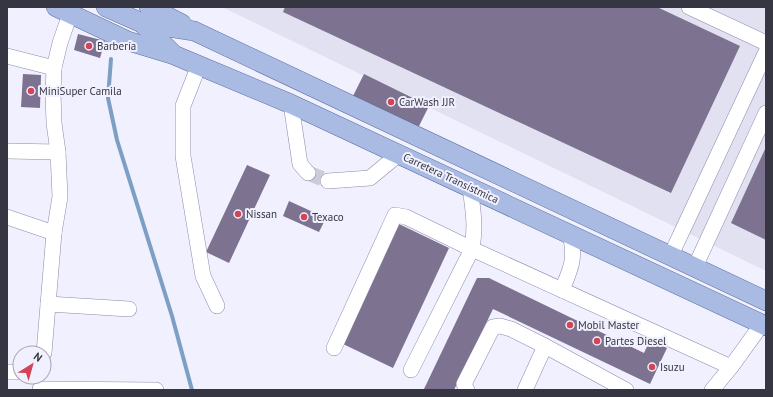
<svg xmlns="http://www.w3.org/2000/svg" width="773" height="397" viewBox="0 0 773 397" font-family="'PT Sans',sans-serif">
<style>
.built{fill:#e1e1f2}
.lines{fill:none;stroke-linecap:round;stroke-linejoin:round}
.stream{stroke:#7d9fc3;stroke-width:4}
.building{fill:#7d728f}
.minor-tunnel{stroke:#cbcbd9;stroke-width:15;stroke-dasharray:15 8;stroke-linecap:butt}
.minor-casing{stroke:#8b8baa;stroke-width:16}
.major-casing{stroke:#5c6f9f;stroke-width:20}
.minor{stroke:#fff;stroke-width:15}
.major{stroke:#aabbe3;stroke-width:19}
.poi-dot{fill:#d44458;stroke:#f0f0fe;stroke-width:1.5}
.labels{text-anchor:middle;stroke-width:4;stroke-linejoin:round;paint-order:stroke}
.poi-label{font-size:11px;fill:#363643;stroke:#f0f0fe;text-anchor:start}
.street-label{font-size:11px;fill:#363643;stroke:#f0f0fe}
</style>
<rect width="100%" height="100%" fill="#f0f0fe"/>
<polygon class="built" points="222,7 766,7 766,271"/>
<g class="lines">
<polyline class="stream" points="111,59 108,98 117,140 172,316 192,390"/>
</g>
<g class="building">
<polygon points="285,7 657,7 740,46 671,193 283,12"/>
<polygon points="78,34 105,41 100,58 74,50"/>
<polygon points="23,74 41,75 40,108 21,107"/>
<polygon points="364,74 429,106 418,128 352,98"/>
<polygon points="766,147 766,240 731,223"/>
<polygon points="247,165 270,175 229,263 206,252"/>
<polygon points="289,201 326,218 319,232 283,216"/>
<polygon points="399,224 449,248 393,368 343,344"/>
<polygon points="477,278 489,278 644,353 650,340 667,348 650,384 493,309 454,390 426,390 424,389"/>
</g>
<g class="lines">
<polyline class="minor-tunnel" points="308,173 328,181"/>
<defs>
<g id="minor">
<polyline points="689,7 766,43"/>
<polyline points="7,56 54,68"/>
<polyline points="199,65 183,106 183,156 203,276 217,306"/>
<polyline points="291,104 300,164 308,173"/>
<polyline points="7,151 58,152"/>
<polyline points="328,181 370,178 399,154"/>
<polyline points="7,217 54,233"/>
<polyline points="671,255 766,52"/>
<polyline points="695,267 766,113"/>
<path d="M562,290C571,268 576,259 570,234"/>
<polyline points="48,304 129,309"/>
<polyline points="334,348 395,215 406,217 472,249 731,367"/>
<polyline points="44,353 54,233 60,197 58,152 54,123 53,93 54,68 60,43 70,14"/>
<path d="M411,370L472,249C476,224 473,211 470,187"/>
<polyline points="7,372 20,372"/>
<polyline points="40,389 156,390"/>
<polyline points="467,390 464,384 493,327 500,326 511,329 545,346 626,390"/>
<polyline points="525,390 545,346"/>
<polyline points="712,390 731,367 762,324"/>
</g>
<g id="major">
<polyline points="56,7 128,41 171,54"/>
<polyline points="106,7 142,23 194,31 766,301"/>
<polyline points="149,7 182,24"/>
<polyline points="142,23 174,55 291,104 766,326"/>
</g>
</defs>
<use href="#minor" class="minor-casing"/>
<use href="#major" class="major-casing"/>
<use href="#minor" class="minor"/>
<use href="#major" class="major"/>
</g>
<g class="poi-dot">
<circle cx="89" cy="46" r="4"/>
<circle cx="31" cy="91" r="4"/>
<circle cx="391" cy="102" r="4"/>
<circle cx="238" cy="214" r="4"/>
<circle cx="304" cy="217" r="4"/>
<circle cx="570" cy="325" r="4"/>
<circle cx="597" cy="341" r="4"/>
<circle cx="652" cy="367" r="4"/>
</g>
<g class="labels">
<g class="poi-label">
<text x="97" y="50">Barbería</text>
<text x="39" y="95">MiniSuper Camila</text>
<text x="399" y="106">CarWash JJR</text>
<text x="246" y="218">Nissan</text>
<text x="312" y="221">Texaco</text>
<text x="578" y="329">Mobil Master</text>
<text x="605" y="345">Partes Diesel</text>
<text x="660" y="371">Isuzu</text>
</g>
<g class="street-label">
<text transform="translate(451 178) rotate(25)" y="4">Carretera Transístmica</text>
</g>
</g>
<rect width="773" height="397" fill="none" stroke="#363643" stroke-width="16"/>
<g transform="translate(32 365) rotate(37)"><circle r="19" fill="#f0f0fe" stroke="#a6a6b3"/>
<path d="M0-3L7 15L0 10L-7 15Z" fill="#d44458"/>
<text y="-6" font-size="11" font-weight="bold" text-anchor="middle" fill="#363643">N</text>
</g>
</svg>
